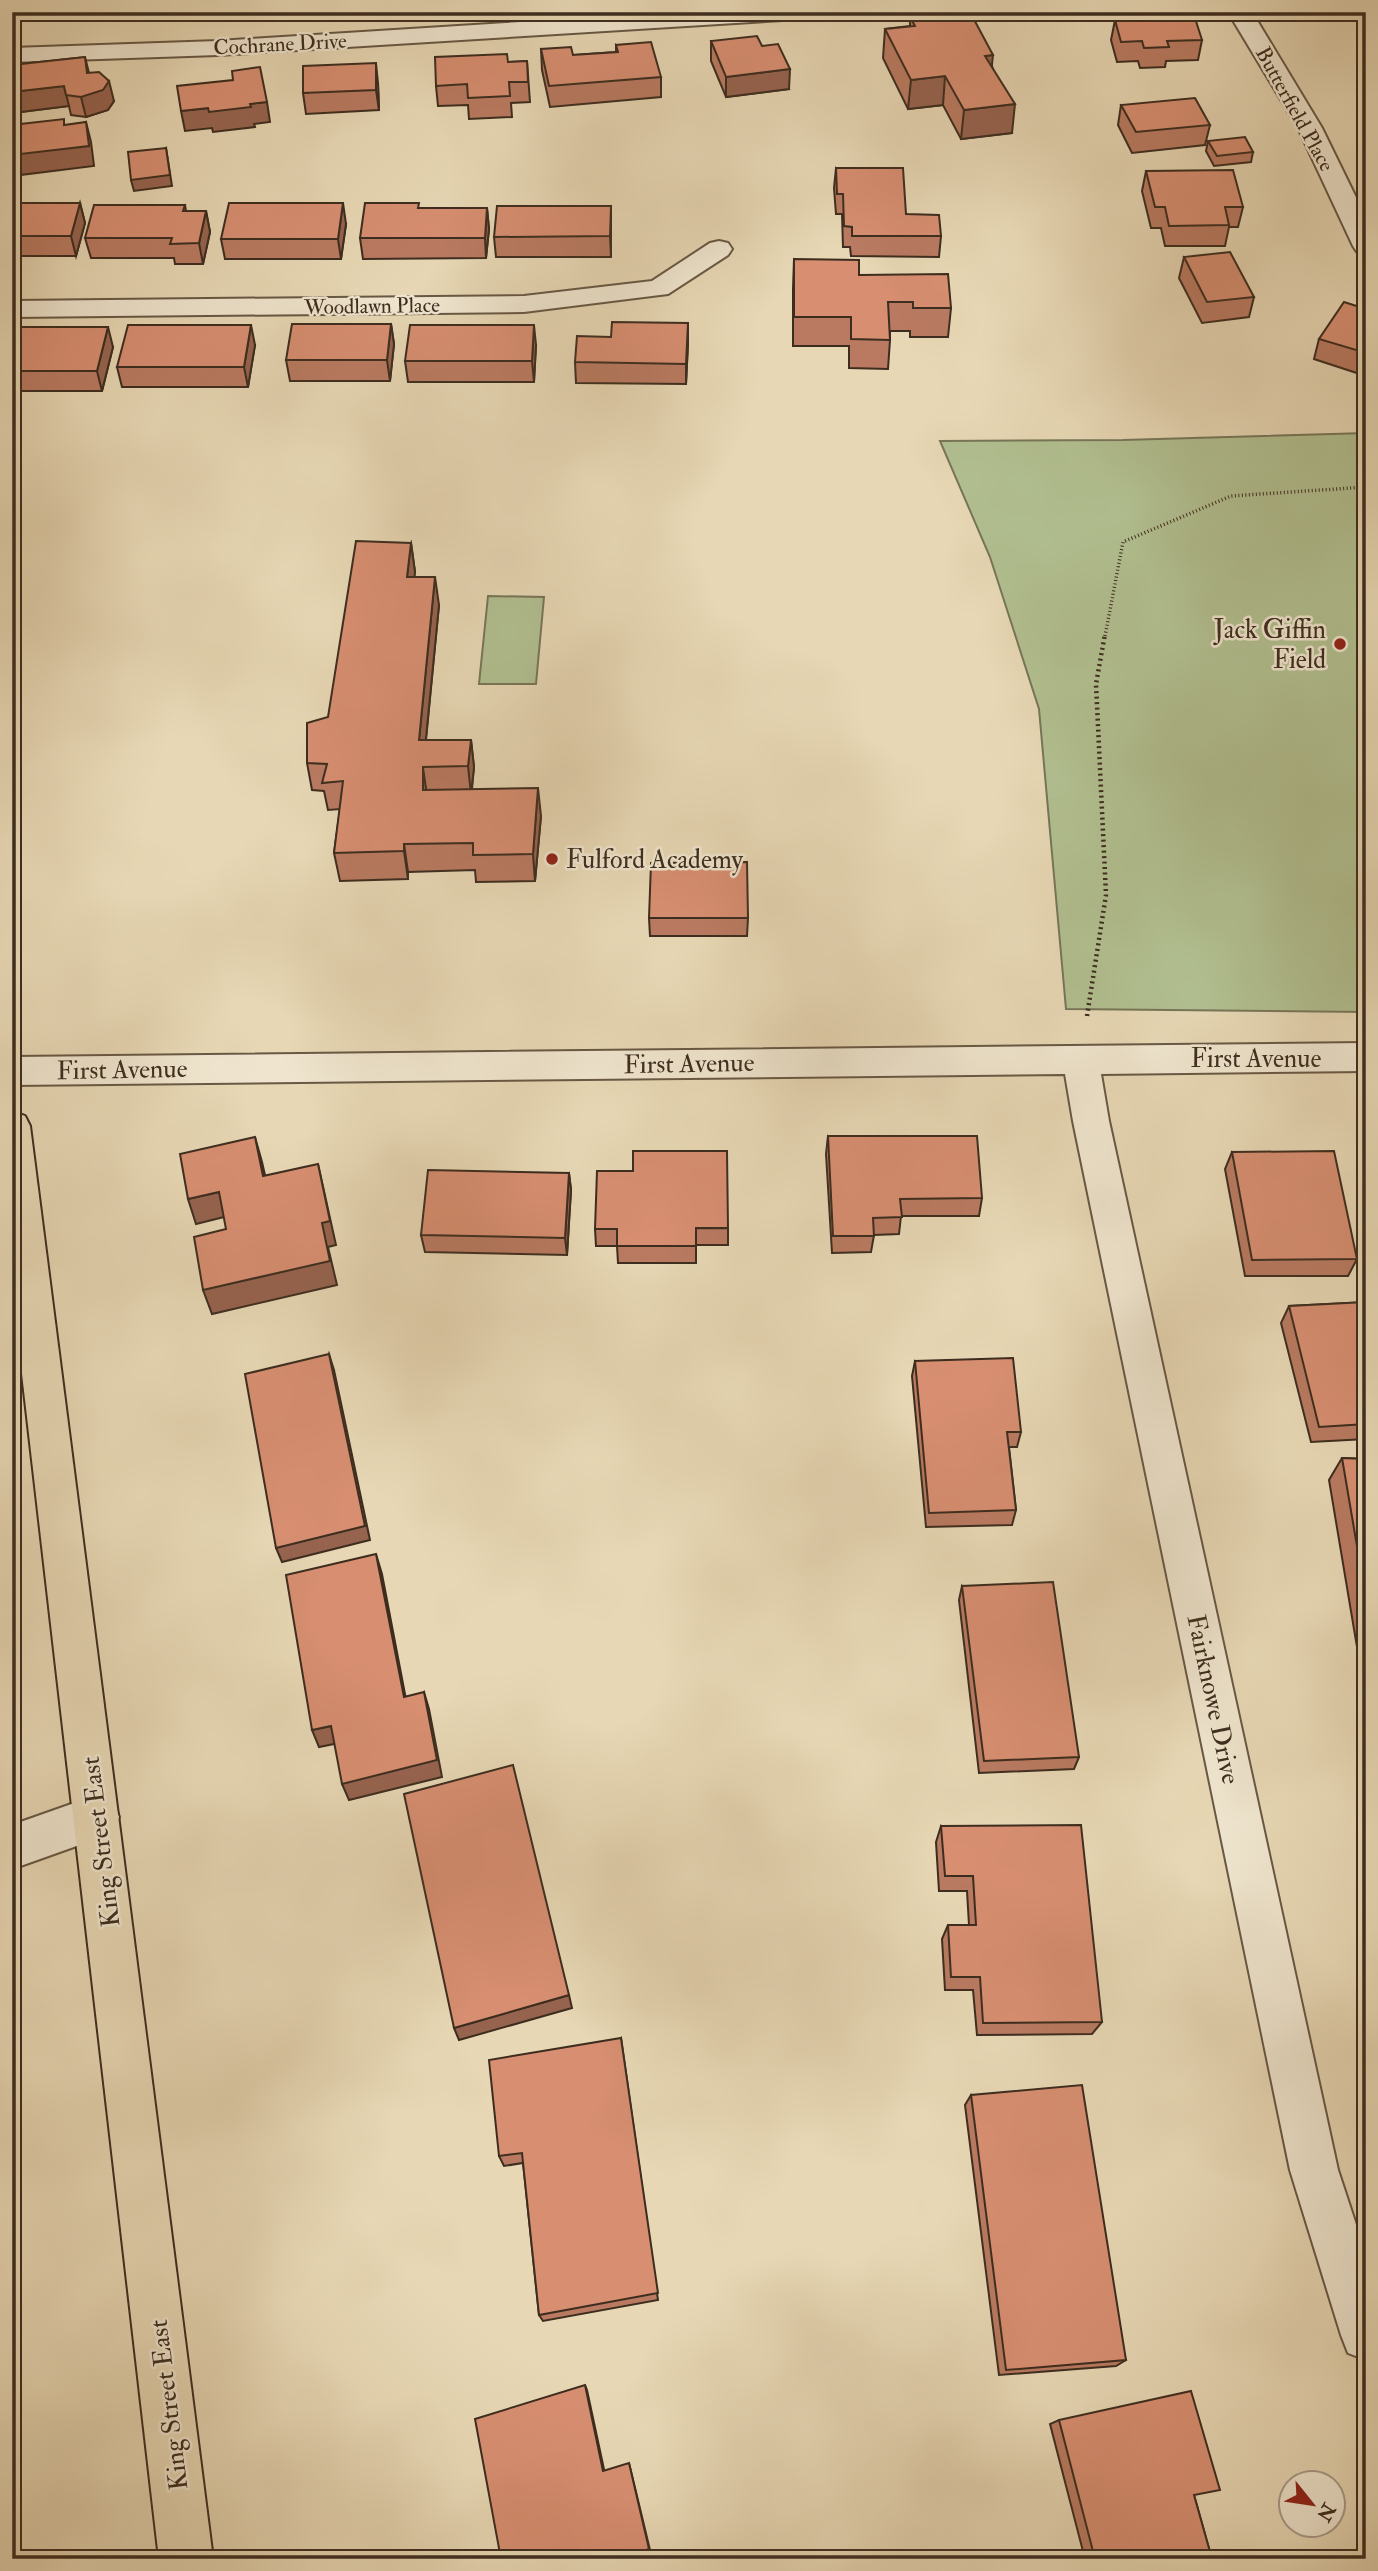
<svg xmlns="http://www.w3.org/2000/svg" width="1378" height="2571" viewBox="0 0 1378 2571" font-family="'IM FELL Double Pica',serif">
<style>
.green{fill:#b1bf90;stroke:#777658;stroke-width:2}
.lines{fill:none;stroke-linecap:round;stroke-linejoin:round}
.street-casing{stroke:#685844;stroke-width:4}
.primary-casing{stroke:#3d2d1f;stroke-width:4}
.path-far1{stroke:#3d2d1f;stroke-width:3.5;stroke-dasharray:1 2.5;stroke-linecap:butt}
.path{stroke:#3d2d1f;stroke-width:4.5;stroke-dasharray:2 3.5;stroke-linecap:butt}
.street{fill:#efe5ce;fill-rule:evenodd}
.primary{fill:#e7d7b4;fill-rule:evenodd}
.wall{fill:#b97a61;stroke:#3d2d1f;stroke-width:2}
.shaded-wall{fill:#96634f;stroke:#3d2d1f;stroke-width:2}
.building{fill:#d78e71;stroke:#3d2d1f;stroke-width:2}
.poi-dot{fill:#8f2418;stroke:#efe5ce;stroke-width:2.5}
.labels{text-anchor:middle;stroke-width:5;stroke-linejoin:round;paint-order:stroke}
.far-street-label{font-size:21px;fill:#3d2d1f;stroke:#efe5ce}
.poi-label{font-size:26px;fill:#3d2d1f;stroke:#efe5ce;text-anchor:end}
.street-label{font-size:26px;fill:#3d2d1f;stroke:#efe5ce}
</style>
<rect width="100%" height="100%" fill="#e7d7b4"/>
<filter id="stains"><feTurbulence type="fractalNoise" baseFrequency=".00286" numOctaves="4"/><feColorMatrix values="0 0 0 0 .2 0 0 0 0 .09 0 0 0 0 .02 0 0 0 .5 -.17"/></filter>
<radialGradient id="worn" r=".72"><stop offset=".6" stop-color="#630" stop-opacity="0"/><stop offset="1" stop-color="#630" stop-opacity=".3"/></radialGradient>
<g class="green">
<polygon points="1366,433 1366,1012 1066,1009 1039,709 990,557 940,441 1123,440"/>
<polygon points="488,596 544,597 536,684 479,684"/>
</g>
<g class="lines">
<defs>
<g id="street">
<polygon points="681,12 812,12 808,17 800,19 218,55 12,62 12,48 218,41"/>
<polygon points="1228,12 1252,12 1322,128 1366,218 1366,254 1357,252 1353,246 1298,128"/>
<polygon points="719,241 728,243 732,249 728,255 668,294 524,312 12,317 12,301 524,296 652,281 710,243"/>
<polygon points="1366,1043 1366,1071 1101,1074 1109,1121 1338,2170 1366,2255 1366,2360 1348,2353 1341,2335 1290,2170 1073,1121 1065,1074 12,1085 12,1057"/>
<polygon points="97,1795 113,1801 119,1817 113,1833 12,1869 12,1825"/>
</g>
<polygon id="primary" points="12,1111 25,1116 30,1126 213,2559 159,2559 12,1287"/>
</defs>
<use href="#street" class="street-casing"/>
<use href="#primary" class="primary-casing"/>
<polyline class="path-far1" points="1105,636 1123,542 1231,496 1366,487"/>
<polyline class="path" points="1087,1016 1106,895 1096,684 1105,634"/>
<use href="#street" class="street"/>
<use href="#primary" class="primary"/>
</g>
<g class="wall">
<polygon points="910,17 992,66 1012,133 961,139 943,105 908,109 883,58 885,29 910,26"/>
<polygon points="1115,20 1202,40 1198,60 1166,61 1165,67 1140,68 1138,61 1117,62 1111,40"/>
<polygon points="711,41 762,46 789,89 726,97 711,61"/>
<polygon points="616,45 661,77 661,97 550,107 542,70 541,49 573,55 616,52"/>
<polygon points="85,57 89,73 114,101 108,110 86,117 71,115 69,106 12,113 12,65"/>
<polygon points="527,61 530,102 511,103 512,117 469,119 468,105 438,106 436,86 508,62"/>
<polygon points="378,83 379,110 306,114 303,93"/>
<polygon points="1121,105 1210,125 1205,145 1132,153 1118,125"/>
<polygon points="1208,141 1253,152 1251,162 1214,166 1206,151"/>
<polygon points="836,168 941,236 939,257 851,256 850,247 843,247 842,214 836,214 834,188"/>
<polygon points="1146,171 1243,207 1238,227 1229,227 1225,246 1165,246 1161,228 1151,228 1142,191"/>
<polygon points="12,203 80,203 85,223 76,256 12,256"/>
<polygon points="185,205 186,211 206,211 210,232 203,264 175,264 174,258 91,258 85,238"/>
<polygon points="611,206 611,257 496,257 494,237"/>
<polygon points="420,208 487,208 489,229 486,258 363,259 360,238"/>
<polygon points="346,224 341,259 225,259 221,239"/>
<polygon points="1184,257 1254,297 1249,317 1202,323 1179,278"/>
<polygon points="794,259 859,275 951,308 948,337 910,337 910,331 890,331 890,340 888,369 849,368 849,346 793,346 793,289"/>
<polygon points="1366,309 1366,376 1314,359 1319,339"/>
<polygon points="391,324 394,344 390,381 290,381 286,360"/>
<polygon points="12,327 113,347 102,391 12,391"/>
<polygon points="688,343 686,384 576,383 575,362"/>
<polygon points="255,345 248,387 122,387 117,367"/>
<polygon points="536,345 534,382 408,382 405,361"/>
<polygon points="411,543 415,572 414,577 439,605 426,740 471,740 474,767 472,789 541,816 535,881 476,882 475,870 408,872 408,879 340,881 334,853 340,809 328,810 324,791 312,790 307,763"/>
<polygon points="649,918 748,918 747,936 650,936"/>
<polygon points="828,1136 982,1198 979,1216 901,1216 899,1234 874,1235 871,1252 832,1253 826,1154"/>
<polygon points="1232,1152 1357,1259 1348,1276 1245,1276 1225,1169"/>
<polygon points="569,1173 571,1190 567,1255 425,1252 421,1235"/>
<polygon points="728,1228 728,1245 696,1245 696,1263 618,1263 617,1246 596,1246 595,1229"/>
<polygon points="1366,1302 1366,1439 1311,1442 1281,1323 1289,1306"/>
<polygon points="915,1361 1021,1432 1017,1447 1009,1447 1016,1510 1012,1525 926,1527 912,1376"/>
<polygon points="1342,1458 1366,1459 1366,1665 1360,1665 1329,1480"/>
<polygon points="962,1586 1079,1757 1074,1769 979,1773 959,1600"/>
<polygon points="941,1826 1102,2022 1092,2034 977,2035 973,1990 945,1990 942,1939 948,1925 969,1925 967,1891 939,1891 936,1842"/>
<polygon points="621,2038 658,2300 543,2321 539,2315 523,2163 504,2166 499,2156"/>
<polygon points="971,2095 1126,2360 1116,2366 999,2375 965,2105"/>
<polygon points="1059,2420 1194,2495 1212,2559 1085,2559 1050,2424"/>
</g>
<g class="shaded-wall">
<polygon points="993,55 990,84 985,56"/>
<polygon points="376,63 378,83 379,110 376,90"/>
<polygon points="790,69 789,89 726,97 726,77"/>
<polygon points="945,76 943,105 908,109 911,80"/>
<polygon points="109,81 114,101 108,110 86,117 81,97"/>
<polygon points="64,86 69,106 12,113 12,92"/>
<polygon points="267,102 270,122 254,124 255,127 213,132 212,128 185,131 181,111"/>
<polygon points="1015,104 1012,133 961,139 964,110"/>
<polygon points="86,122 91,142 94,166 12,176 12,155"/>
<polygon points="166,148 172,186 134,191 131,180"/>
<polygon points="80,203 85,223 76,256 71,236"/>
<polygon points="343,203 346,224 341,259 338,239"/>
<polygon points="611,206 611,257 610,236"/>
<polygon points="487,208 489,229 486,258 485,238"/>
<polygon points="206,211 210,232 203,264 199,243"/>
<polygon points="688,323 688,343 686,384 686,364"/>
<polygon points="391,324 394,344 390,381 387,360"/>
<polygon points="251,325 255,345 248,387 244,367"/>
<polygon points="534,325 536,345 534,382 532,361"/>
<polygon points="108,327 113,347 102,391 97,371"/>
<polygon points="411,543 415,572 411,606 407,577"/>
<polygon points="435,577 439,605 423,768 427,795 423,790 419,740"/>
<polygon points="471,740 474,767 471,794 468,766"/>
<polygon points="538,788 541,816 535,881 533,854"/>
<polygon points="404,844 408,872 408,879 404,851"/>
<polygon points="255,1137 262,1162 271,1201 263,1176"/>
<polygon points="318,1164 336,1245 328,1247 337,1285 212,1314 203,1290 322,1223"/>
<polygon points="569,1173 571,1190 567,1255 565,1238"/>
<polygon points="219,1192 228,1216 196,1224 188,1199"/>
<polygon points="329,1354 334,1370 370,1540 282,1562 276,1548"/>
<polygon points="376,1554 382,1574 409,1715 404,1697"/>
<polygon points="424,1692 429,1709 442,1777 349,1800 342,1784"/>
<polygon points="331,1726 339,1743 319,1747 312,1730"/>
<polygon points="569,1995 572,2008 459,2040 454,2028"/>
<polygon points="585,2385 587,2390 605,2474 603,2471"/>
<polygon points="629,2463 650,2550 621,2559"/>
</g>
<g class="building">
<polygon points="955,12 970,12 993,55 985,56 1015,104 964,110 945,76 911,80 885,29 915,26 910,17"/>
<polygon points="1195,18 1202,40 1167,41 1169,47 1144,48 1142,41 1121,42 1115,20"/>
<polygon points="757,36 762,46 778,44 790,69 726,77 711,41"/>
<polygon points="651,42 661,77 549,86 541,49 571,47 573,55 618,52 616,45"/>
<polygon points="507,54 508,62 527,61 528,82 509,82 510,96 468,98 467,84 436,86 435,57"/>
<polygon points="85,57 87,73 99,72 109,81 103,90 81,97 66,95 64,86 12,92 12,65"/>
<polygon points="376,63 376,90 303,93 303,66"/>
<polygon points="260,67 267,102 250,104 251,107 209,112 208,108 181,111 177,86 233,80 232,71"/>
<polygon points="1195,98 1210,125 1136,132 1121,105"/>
<polygon points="64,119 64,125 86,122 89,146 12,155 12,125"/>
<polygon points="1245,137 1253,152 1217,156 1208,141"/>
<polygon points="166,148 170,175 131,180 128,152"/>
<polygon points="836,168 903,168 906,214 939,215 941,236 852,236 852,227 844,226 843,194 837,194"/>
<polygon points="1233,170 1243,207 1225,207 1229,225 1169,226 1165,207 1155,207 1146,171"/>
<polygon points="12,203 80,203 71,236 12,236"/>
<polygon points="229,203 343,203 338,239 221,239"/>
<polygon points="365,203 419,203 418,208 487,208 485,238 360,238"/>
<polygon points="94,205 185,205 183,211 206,211 199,243 170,244 172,238 85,238"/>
<polygon points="497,206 611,206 610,236 494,237"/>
<polygon points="1230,252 1254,297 1207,302 1184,257"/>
<polygon points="794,259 859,260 859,275 948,274 951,308 913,308 913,302 888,302 890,340 851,339 851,317 794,317"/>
<polygon points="1344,302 1366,309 1366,353 1319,339"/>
<polygon points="612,322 688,323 686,364 575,362 577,336 611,337"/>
<polygon points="292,324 391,324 387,360 286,360"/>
<polygon points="128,325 251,325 244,367 117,367"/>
<polygon points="410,325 534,325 532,361 405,361"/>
<polygon points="12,327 108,327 97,371 12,371"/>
<polygon points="356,541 411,543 407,577 435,577 419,740 471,740 468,766 423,767 423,790 538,788 533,854 473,855 473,843 404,844 404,851 334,853 343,781 322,783 327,764 307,763 307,723 328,717"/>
<polygon points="747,862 748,918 649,918 651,863"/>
<polygon points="828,1136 977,1136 982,1198 900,1199 902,1217 873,1218 874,1236 833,1236"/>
<polygon points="255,1137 263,1176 318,1164 330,1221 322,1223 330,1261 203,1290 194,1237 226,1229 219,1192 188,1199 180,1154"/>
<polygon points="633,1151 727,1151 728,1228 696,1228 696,1246 617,1246 617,1229 595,1229 597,1171 633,1171"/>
<polygon points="1334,1151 1357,1259 1252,1260 1232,1152"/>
<polygon points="428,1170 569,1173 565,1238 421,1235"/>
<polygon points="1366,1302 1366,1424 1319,1427 1289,1306"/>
<polygon points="329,1354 365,1526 276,1548 245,1374"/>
<polygon points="1013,1358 1021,1432 1007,1432 1016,1510 929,1513 915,1361"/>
<polygon points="1342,1458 1366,1459 1366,1599"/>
<polygon points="376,1554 404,1697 424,1692 437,1760 342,1784 331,1726 312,1730 286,1575"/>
<polygon points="1053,1582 1079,1757 984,1761 962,1586"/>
<polygon points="513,1765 569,1995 454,2028 404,1794"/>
<polygon points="1081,1825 1102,2022 983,2023 980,1977 951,1977 948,1925 976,1925 973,1876 945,1876 941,1826"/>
<polygon points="621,2038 658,2293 539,2315 522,2153 499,2156 489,2060"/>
<polygon points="1082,2085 1126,2360 1006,2370 971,2095"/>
<polygon points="585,2385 603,2471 629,2463 649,2549 621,2558 621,2559 501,2559 475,2419"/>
<polygon points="1191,2391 1220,2490 1194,2495 1212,2559 1095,2559 1059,2420"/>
</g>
<g class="poi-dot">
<circle cx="1340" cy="644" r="7"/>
<circle cx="552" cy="859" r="7"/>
</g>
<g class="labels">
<g class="far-street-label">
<text transform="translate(280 44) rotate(-3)" y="7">Cochrane Drive</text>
<text transform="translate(1295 109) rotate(61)" y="7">Butterfield Place</text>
<text transform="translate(372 306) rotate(-1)" y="7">Woodlawn Place</text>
</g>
<g class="poi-label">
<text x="1326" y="638">Jack Giffin<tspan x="1326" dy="30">Field</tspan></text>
<text x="566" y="868" text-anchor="start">Fulford Academy</text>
</g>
<g class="street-label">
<text x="1256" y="1067">First Avenue</text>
<text transform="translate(689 1063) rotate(-1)" y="9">First Avenue</text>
<text transform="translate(122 1069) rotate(-1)" y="9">First Avenue</text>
<text transform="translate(1214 1699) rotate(78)" y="9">Fairknowe Drive</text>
<text transform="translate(100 1842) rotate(-97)" y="9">King Street East</text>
<text transform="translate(168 2405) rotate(-97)" y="9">King Street East</text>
</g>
</g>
<rect width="1378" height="2571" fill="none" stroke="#e7d7b4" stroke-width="42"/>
<rect x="14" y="14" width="1350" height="2543" fill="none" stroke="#3d2d1f" stroke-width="3.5"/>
<rect x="21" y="21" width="1336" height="2529" fill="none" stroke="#3d2d1f" stroke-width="2"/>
<g transform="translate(1312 2504) rotate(120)"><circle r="33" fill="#efe5ce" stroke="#a89b88" stroke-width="2"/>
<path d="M0-5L12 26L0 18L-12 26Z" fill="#8f2418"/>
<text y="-10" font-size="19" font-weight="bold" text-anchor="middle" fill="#3d2d1f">N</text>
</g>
<rect width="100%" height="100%" filter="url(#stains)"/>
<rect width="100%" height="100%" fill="url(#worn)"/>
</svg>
